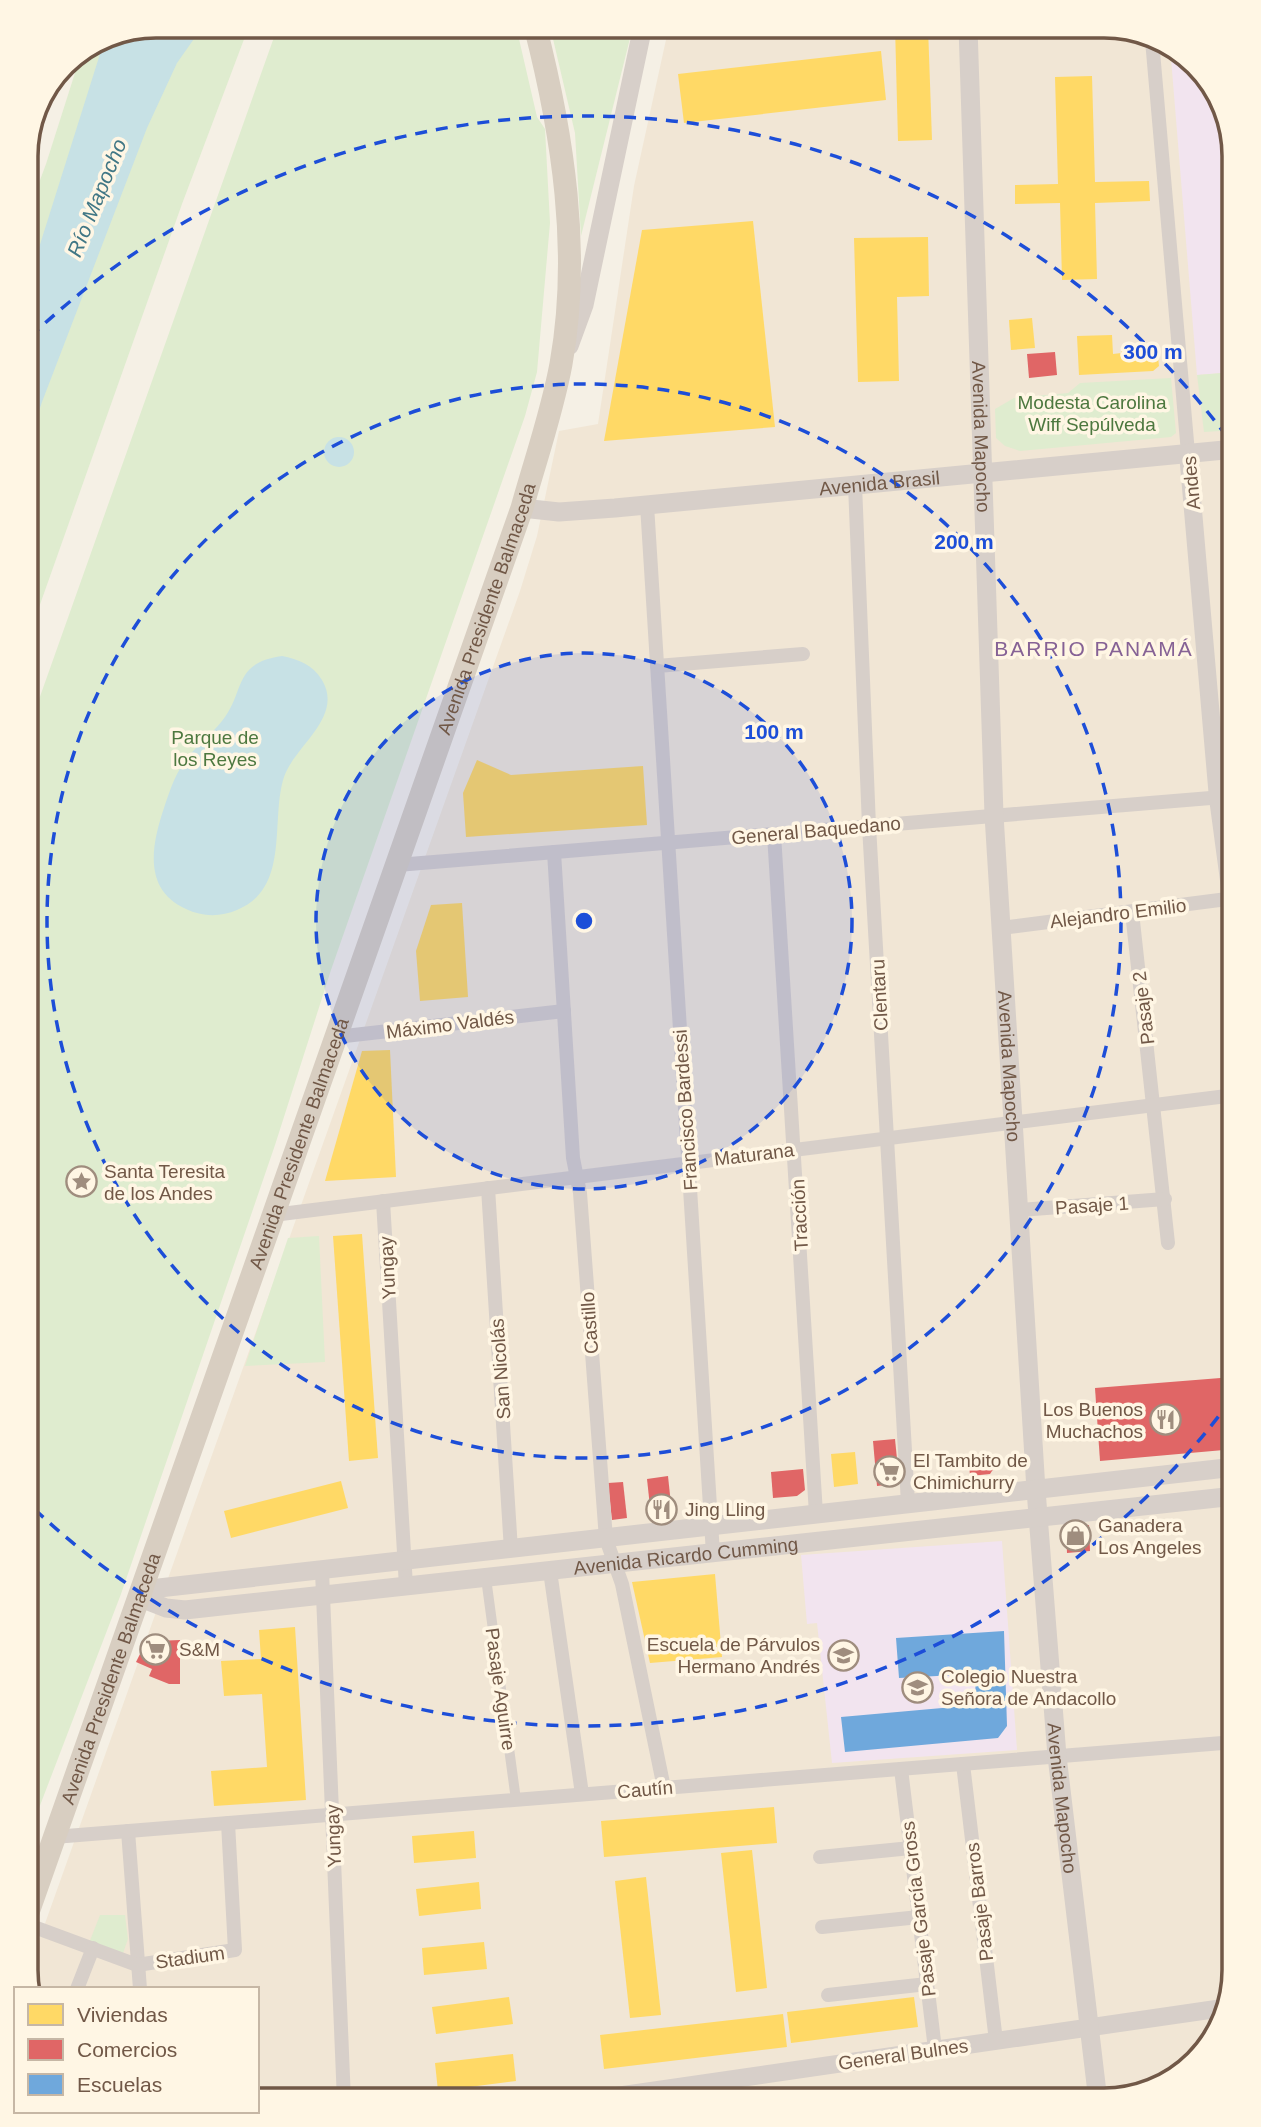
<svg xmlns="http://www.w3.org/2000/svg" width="1261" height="2127" viewBox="0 0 1261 2127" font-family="Helvetica,sans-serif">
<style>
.residential{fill:#f1e6d5}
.education{fill:#f2e4ef}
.green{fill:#dfeccf}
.water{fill:#c7e1e5}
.homes{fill:#ffd966}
.shops{fill:#e06666}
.schools{fill:#6fa8dc}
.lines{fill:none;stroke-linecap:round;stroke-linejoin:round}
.pedestrian{stroke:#d7cfc9;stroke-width:10}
.minor{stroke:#d7cfc9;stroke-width:14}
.tertiary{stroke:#d7cfc9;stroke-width:18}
.secondary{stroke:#d7cfc9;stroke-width:19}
.primary{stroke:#d8cec1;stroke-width:23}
.ring{fill:none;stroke:#1d4ed8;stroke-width:3.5;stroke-dasharray:12 9}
.labels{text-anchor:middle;stroke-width:7;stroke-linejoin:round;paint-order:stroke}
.park-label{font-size:19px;fill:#4d783f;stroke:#fff6e4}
.street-label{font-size:19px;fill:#715847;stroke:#fff6e4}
.poi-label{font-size:19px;fill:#715847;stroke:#fff6e4;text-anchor:start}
.water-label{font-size:21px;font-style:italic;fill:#417785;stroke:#fff6e4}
.neighbourhood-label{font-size:21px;letter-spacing:2px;fill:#866295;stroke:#fff6e4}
.rim{fill:none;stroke:#715847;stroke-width:3.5}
.centre{fill:#1d4ed8;stroke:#fff6e4;stroke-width:3.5}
.ring-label{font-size:21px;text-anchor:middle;font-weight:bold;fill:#1d4ed8;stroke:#fff6e4;stroke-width:7;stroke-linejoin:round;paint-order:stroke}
</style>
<rect width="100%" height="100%" fill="#f5f0e5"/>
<polygon class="residential" points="669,26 1113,27 1177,48 1221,99 1235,157 1235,1970 1213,2042 1162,2087 1104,2101 257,2101 257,1989 31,1989 27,1974 520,591 537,536 559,431 598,424 634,186"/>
<g class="education">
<polygon points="1170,46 1177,49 1221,99 1235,157 1235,372 1197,375"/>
<polygon points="1002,1541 1017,1750 832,1763 817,1623 807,1624 801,1555"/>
</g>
<g class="green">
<polygon points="157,26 249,26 182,204 26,644 27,215 46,164 81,54 107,36"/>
<polygon points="278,26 516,26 537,117 545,129 550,223 537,372 525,416 331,970 275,1145 121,1594 26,1842 26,736"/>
<polygon points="550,26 633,26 581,236 575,133"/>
<polygon points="1235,372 1235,430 1204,432 1197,375"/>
<polygon points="1171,378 1176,433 1171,437 1020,451 1005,446 996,438 995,409 1014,398 1068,393 1080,383"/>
<polygon points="319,1236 325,1362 245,1366 288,1238"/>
<polygon points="100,1915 125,1915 128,1939 122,1956 89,1943"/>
</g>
<g class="water">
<polygon points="157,26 203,26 177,63 147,128 42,402 26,450 26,289 105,38"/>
<circle cx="339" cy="452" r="15"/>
<path d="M282,656C298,659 313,665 322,680C344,717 295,745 284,777C270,820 291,888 237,910C221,917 202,917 186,909C142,889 152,844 164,808C169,793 174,777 183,764C194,747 210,736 222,721C246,691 232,663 282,656Z"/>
</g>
<g class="homes">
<polygon points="895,26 928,27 932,140 898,141"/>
<polygon points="881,51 886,100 684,123 678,74"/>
<polygon points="1092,76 1095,182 1149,181 1150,201 1095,203 1097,279 1062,280 1060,203 1015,204 1015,185 1058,184 1055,77"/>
<polygon points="753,221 775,427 604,441 642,230"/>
<polygon points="928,237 929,296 897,297 899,381 858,382 854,238"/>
<polygon points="1032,318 1035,348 1011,350 1009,320"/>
<polygon points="1112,335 1113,354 1121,353 1121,349 1157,347 1159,366 1153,371 1079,375 1077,336"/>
<polygon points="477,760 511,775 643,766 647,825 466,837 463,793"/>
<polygon points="462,903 468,997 420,1001 416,951 431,905"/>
<polygon points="390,1050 396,1177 325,1181 362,1051"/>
<polygon points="362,1234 378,1458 349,1461 333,1236"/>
<polygon points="855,1452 858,1484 834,1487 831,1454"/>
<polygon points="341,1481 348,1508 231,1538 224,1511"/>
<polygon points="715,1574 722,1657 650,1663 632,1582"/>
<polygon points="295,1627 306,1800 214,1806 211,1771 267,1767 262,1694 224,1696 221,1661 261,1659 259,1630"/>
<polygon points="774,1807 777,1843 604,1857 601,1821"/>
<polygon points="474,1831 476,1858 414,1863 412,1836"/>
<polygon points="752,1850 767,1988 736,1992 721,1853"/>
<polygon points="646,1877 661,2015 630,2018 615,1881"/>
<polygon points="479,1882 481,1909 419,1916 416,1889"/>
<polygon points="484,1942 487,1969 424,1975 422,1948"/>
<polygon points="509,1997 513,2024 436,2034 432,2007"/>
<polygon points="914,1997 918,2027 791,2043 787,2012"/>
<polygon points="783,2014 787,2047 604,2069 600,2035"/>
<polygon points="513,2054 516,2081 438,2091 435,2063"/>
<polygon points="1053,2087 1054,2101 960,2101 960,2099"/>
</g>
<g class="shops">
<polygon points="1055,352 1057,375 1029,378 1027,354"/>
<polygon points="1233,1377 1235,1449 1100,1461 1095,1388"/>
<polygon points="895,1439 899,1479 893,1484 877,1486 873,1441"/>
<polygon points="993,1460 994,1468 990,1474 970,1476 969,1462"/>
<polygon points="803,1469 805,1490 797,1496 773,1498 771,1472"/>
<polygon points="668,1476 672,1514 651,1516 647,1479"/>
<polygon points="623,1482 627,1518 612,1520 608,1483"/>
<polygon points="1089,1525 1090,1551 1067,1553 1066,1531"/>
<polygon points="180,1640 180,1684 169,1684 149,1676 152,1669 136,1662 145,1644 155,1641"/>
</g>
<polygon class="schools" points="1004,1631 1007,1726 998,1738 845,1752 841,1717 976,1705 975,1674 899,1678 896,1638"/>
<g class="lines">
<polyline class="pedestrian" points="486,1578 516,1800"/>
<g class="minor">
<polyline points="1152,40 1188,453"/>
<polyline points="855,485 869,826 908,1503"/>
<polyline points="647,505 713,1554"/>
<polyline points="657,666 803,654"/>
<polyline points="774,834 816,1514"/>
<polyline points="554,852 573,1158 580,1193 606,1539 622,1584 664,1788"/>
<polyline points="397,865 1235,796"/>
<polyline points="1132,912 1168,1243"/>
<polyline points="1001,928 1235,898"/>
<polyline points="336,1037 564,1011"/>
<polyline points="488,1188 511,1550"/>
<polyline points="383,1201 406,1586"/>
<polyline points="1020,1210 1165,1199"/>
<polyline points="273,1215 1235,1095"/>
<polyline points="322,1571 344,2101"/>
<polyline points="550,1571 582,1794"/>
<polyline points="963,1764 996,2041"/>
<polyline points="901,1769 935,2049"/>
<polyline points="128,1831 140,1989"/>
<polyline points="54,1837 1235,1742"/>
<polyline points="820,1857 911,1848"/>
<polyline points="26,1924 137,1965 235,1950 228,1823"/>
<polyline points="822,1927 919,1917"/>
<polyline points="77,1989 93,1948"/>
<polyline points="828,1995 927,1984"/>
</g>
<g class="tertiary">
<polyline points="1188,453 1218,798 1235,925"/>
<polyline points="582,2101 1223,2008"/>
</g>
<g class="secondary">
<path id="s1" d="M968,27L994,815L1036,1490L1057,1756L1098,2101"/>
<polyline points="569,346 584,305 643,26"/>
<path id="s2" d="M522,508L559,512L615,508L1235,449"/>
<polyline points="141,1590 1235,1467"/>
<path id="s3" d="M138,1597L166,1608L185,1610L1235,1496"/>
</g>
<path class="primary" id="s4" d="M26,1918L522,508C535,461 552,413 561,364C581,252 563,135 535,26"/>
</g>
<circle cx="584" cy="921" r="268" fill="#1d4ed8" fill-opacity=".12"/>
<g class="ring">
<circle cx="584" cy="921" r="268"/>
<circle cx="584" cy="921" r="537"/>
<path d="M1231 1400A805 805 0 0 1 30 1505M30 337A805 805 0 0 1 1231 442"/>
</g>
<defs>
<symbol id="sight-ring" viewBox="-11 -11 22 22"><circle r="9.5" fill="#fff6e4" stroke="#9f8d7e" stroke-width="1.5"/><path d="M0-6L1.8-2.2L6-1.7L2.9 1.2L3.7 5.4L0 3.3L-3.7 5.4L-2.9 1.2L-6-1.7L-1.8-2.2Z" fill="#9f8d7e"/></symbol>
<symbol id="restaurant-ring" viewBox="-11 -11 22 22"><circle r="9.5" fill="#fff6e4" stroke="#9f8d7e" stroke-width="1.5"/><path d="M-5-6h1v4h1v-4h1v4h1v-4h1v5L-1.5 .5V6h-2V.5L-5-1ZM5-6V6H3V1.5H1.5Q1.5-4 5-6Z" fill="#9f8d7e"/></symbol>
<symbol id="supermarket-ring" viewBox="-11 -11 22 22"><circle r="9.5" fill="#fff6e4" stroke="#9f8d7e" stroke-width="1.5"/><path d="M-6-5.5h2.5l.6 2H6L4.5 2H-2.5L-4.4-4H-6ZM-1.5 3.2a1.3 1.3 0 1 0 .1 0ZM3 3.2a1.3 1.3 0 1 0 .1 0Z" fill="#9f8d7e"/></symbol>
<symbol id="shop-ring" viewBox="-11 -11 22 22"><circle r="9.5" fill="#fff6e4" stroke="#9f8d7e" stroke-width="1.5"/><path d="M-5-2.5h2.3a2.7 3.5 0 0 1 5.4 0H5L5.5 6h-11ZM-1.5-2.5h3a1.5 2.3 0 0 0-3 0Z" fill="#9f8d7e"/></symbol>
<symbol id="school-ring" viewBox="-11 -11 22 22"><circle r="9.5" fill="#fff6e4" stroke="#9f8d7e" stroke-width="1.5"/><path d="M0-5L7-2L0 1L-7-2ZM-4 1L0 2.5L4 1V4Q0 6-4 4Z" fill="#9f8d7e"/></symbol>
</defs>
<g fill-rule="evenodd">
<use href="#sight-ring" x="64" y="1164" width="35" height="35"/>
<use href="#restaurant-ring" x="1148" y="1402" width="35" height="35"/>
<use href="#supermarket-ring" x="872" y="1454" width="35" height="35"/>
<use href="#restaurant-ring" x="644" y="1492" width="35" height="35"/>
<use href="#shop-ring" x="1058" y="1518" width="35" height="35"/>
<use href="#supermarket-ring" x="138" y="1632" width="35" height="35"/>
<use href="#school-ring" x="826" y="1638" width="35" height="35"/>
<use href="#school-ring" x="900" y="1670" width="35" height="35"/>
</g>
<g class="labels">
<g class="park-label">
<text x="1092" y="409">Modesta Carolina<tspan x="1092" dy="22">Wiff Sepúlveda</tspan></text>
<text x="215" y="744">Parque de<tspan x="215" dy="22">los Reyes</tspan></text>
</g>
<g class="street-label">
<text dy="7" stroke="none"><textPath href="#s1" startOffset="410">Avenida Mapocho</textPath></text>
<text dy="7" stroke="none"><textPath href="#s2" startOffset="359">Avenida Brasil</textPath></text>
<text transform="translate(1191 483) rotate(-95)" y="7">Andes</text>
<text dy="7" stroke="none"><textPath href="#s4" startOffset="1388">Avenida Presidente Balmaceda</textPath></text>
<text transform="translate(816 830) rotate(-5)" y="7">General Baquedano</text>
<text transform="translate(1118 913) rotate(-7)" y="7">Alejandro Emilio</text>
<text transform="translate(879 995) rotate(-93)" y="7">Clentaru</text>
<text transform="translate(1143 1008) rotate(-97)" y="7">Pasaje 2</text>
<text transform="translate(450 1024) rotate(-7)" y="7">Máximo Valdés</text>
<text dy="7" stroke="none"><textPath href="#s1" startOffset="1040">Avenida Mapocho</textPath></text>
<text transform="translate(685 1110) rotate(-94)" y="7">Francisco Bardessi</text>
<text dy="7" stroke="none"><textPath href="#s4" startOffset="821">Avenida Presidente Balmaceda</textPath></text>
<text transform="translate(754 1154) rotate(-7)" y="7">Maturana</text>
<text transform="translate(1092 1205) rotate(-4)" y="7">Pasaje 1</text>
<text transform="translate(799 1215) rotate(-93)" y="7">Tracción</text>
<text transform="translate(387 1268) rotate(-93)" y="7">Yungay</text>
<text transform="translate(589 1323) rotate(-94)" y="7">Castillo</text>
<text transform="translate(500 1369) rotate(-94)" y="7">San Nicolás</text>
<text dy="7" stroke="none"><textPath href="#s3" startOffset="553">Avenida Ricardo Cumming</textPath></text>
<text dy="7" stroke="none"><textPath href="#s4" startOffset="254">Avenida Presidente Balmaceda</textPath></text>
<text transform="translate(501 1689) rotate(82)" y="7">Pasaje Aguirre</text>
<text transform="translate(645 1789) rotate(-5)" y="7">Cautín</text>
<text dy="7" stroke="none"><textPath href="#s1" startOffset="1774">Avenida Mapocho</textPath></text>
<text transform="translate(333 1836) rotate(-92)" y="7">Yungay</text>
<text transform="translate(979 1902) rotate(-97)" y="7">Pasaje Barros</text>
<text transform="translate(918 1909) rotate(-97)" y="7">Pasaje García Gross</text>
<text transform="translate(190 1957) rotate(-8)" y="7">Stadium</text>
<text transform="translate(903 2054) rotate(-8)" y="7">General Bulnes</text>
</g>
<g class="poi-label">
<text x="104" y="1178">Santa Teresita<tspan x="104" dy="22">de los Andes</tspan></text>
<text x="1143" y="1416" text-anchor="end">Los Buenos<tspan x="1143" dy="22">Muchachos</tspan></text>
<text x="913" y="1467">El Tambito de<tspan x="913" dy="22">Chimichurry</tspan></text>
<text x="685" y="1516">Jing Lling</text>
<text x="1098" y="1532">Ganadera<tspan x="1098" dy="22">Los Angeles</tspan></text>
<text x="820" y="1651" text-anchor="end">Escuela de Párvulos<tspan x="820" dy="22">Hermano Andrés</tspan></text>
<text x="179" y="1656">S&amp;M</text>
<text x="941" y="1683">Colegio Nuestra<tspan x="941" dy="22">Señora de Andacollo</tspan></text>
</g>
<g class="water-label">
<text transform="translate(97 198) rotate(-68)" y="7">Río Mapocho</text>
</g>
<g class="neighbourhood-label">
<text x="1094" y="656">BARRIO PANAMÁ</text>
</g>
</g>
<path d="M0 0H1261V2127H0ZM156 38H1104A118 118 0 0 1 1222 156V1970A118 118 0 0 1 1104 2088H156A118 118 0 0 1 38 1970V156A118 118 0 0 1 156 38Z" fill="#fff6e4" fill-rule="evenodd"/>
<path class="rim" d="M156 38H1104A118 118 0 0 1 1222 156V1970A118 118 0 0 1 1104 2088H156A118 118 0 0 1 38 1970V156A118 118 0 0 1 156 38Z"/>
<circle cx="584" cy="921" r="10" class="centre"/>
<g class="ring-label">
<text x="1153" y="359">300 m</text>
<text x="964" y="549">200 m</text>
<text x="774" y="739">100 m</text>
</g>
<rect x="14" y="1987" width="245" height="126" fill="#fff6e4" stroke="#c6b7a5" stroke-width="2"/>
<rect x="28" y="2004" width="35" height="21" fill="#ffd966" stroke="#c6b7a5" stroke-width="2"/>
<text x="77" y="2022" font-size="21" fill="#715847">Viviendas</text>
<rect x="28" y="2039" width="35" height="21" fill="#e06666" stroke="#c6b7a5" stroke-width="2"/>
<text x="77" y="2057" font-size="21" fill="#715847">Comercios</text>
<rect x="28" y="2074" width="35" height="21" fill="#6fa8dc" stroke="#c6b7a5" stroke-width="2"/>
<text x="77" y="2092" font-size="21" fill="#715847">Escuelas</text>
</svg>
